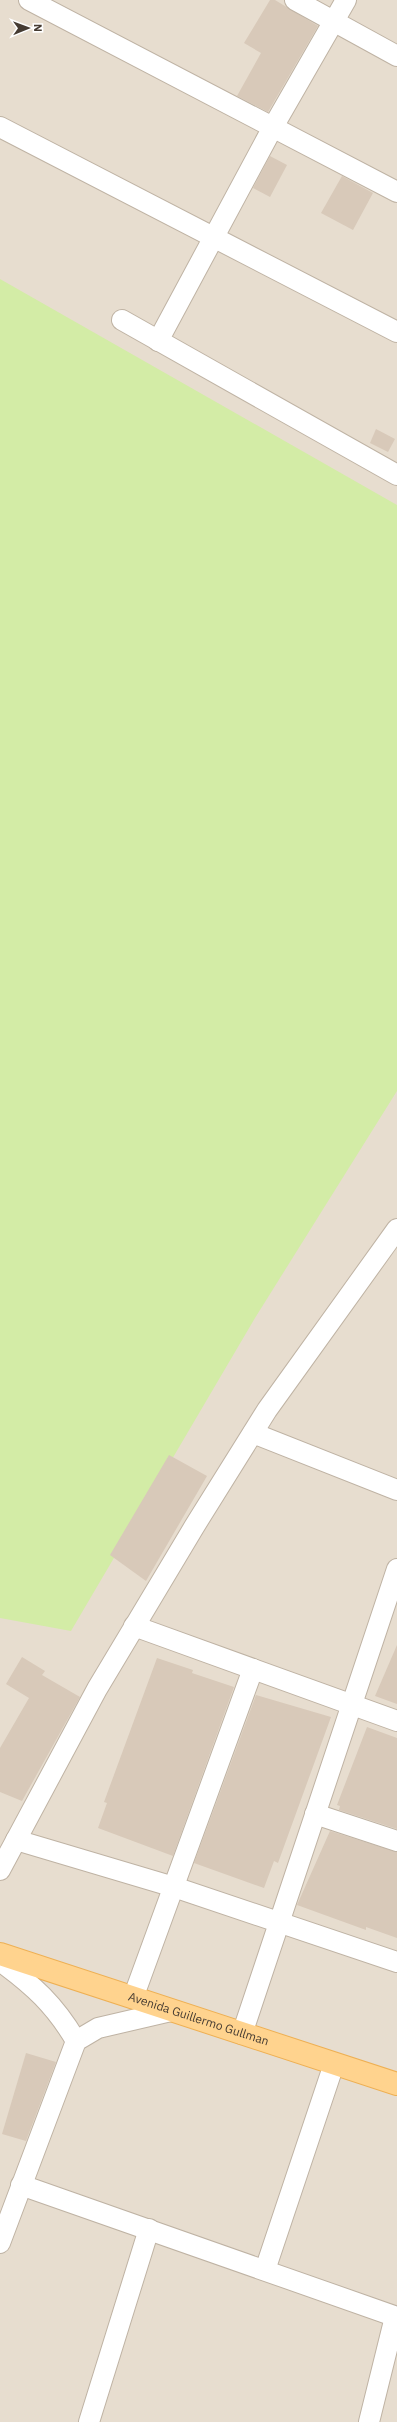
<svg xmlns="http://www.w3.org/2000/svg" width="397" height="2422" viewBox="0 0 397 2422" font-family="'IBM Plex Sans',sans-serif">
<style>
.residential{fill:#e7ddcf}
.green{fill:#d3eca6}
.building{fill:#d8c9b9}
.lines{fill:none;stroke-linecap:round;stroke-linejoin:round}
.street-casing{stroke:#bfb3a4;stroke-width:22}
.primary-casing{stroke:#eeb054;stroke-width:24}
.street{stroke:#fff;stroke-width:20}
.primary{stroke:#ffd38e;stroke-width:22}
.labels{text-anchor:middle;stroke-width:3.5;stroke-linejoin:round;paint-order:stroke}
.street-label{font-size:12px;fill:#453b32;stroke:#fff}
</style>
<rect width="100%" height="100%" fill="#f3ece2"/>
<rect class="residential" x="0" y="0" width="397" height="2422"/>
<polygon class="green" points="0,279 397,505 397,1091 255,1318 71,1631 0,1618"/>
<g class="building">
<polygon points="270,0 275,0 318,26 268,112 237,96 261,53 244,43"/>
<polygon points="270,156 287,165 270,197 253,188"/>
<polygon points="342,176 373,193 353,230 321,213"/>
<polygon points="376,429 395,439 388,452 370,443"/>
<polygon points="169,1455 207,1476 146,1581 110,1555"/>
<polygon points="397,1645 397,1704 375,1696"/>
<polygon points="22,1657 45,1671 42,1675 80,1697 22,1801 0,1792 0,1748 29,1698 6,1684"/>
<polygon points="157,1658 193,1670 192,1673 234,1687 173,1856 98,1828 107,1803 104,1802"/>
<polygon points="256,1695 331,1717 278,1863 274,1861 264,1888 194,1863"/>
<polygon points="367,1727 397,1738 397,1829 339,1810 340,1806 337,1805"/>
<polygon points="330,1831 397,1852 397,1938 366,1927 366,1930 297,1905"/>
<polygon points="26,2053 56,2062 26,2141 2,2134"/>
</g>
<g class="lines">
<defs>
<g id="street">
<polyline points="29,0 397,192"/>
<polyline points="295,0 397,56"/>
<polyline points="0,127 397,332"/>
<polyline points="122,320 397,475"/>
<polyline points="158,341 273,127 346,0"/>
<polyline points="253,1433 397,1490"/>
<polyline points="134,1626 397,1721"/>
<polyline points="315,1814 397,1841"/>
<polyline points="16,1840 174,1887 397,1962"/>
<polyline points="0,1870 97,1689 194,1527 267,1410 397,1229"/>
<path d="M0,1961C33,1985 55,2005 76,2041"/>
<polyline points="133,1998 253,1669"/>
<polyline points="242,2034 397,1569"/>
<polyline points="21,2185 397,2317"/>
<polyline points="0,2243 76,2041 98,2028 171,2011"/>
<polyline points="265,2270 334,2064"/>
<polyline points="89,2422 149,2229"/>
<polyline points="369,2422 395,2317"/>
</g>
<g id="primary">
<path id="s1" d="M0,1954L397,2084"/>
</g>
</defs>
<use href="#street" class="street-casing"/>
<use href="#primary" class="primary-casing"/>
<use href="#street" class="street"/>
<use href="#primary" class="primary"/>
</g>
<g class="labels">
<g class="street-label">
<text dy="4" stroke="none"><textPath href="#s1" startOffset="209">Avenida Guillermo Gullman</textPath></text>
</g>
</g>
<g transform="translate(28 28) rotate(89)" stroke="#ffffff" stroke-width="3" paint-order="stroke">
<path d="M0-3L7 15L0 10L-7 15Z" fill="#453b32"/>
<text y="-6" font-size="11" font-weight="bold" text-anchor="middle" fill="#453b32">N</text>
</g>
</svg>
